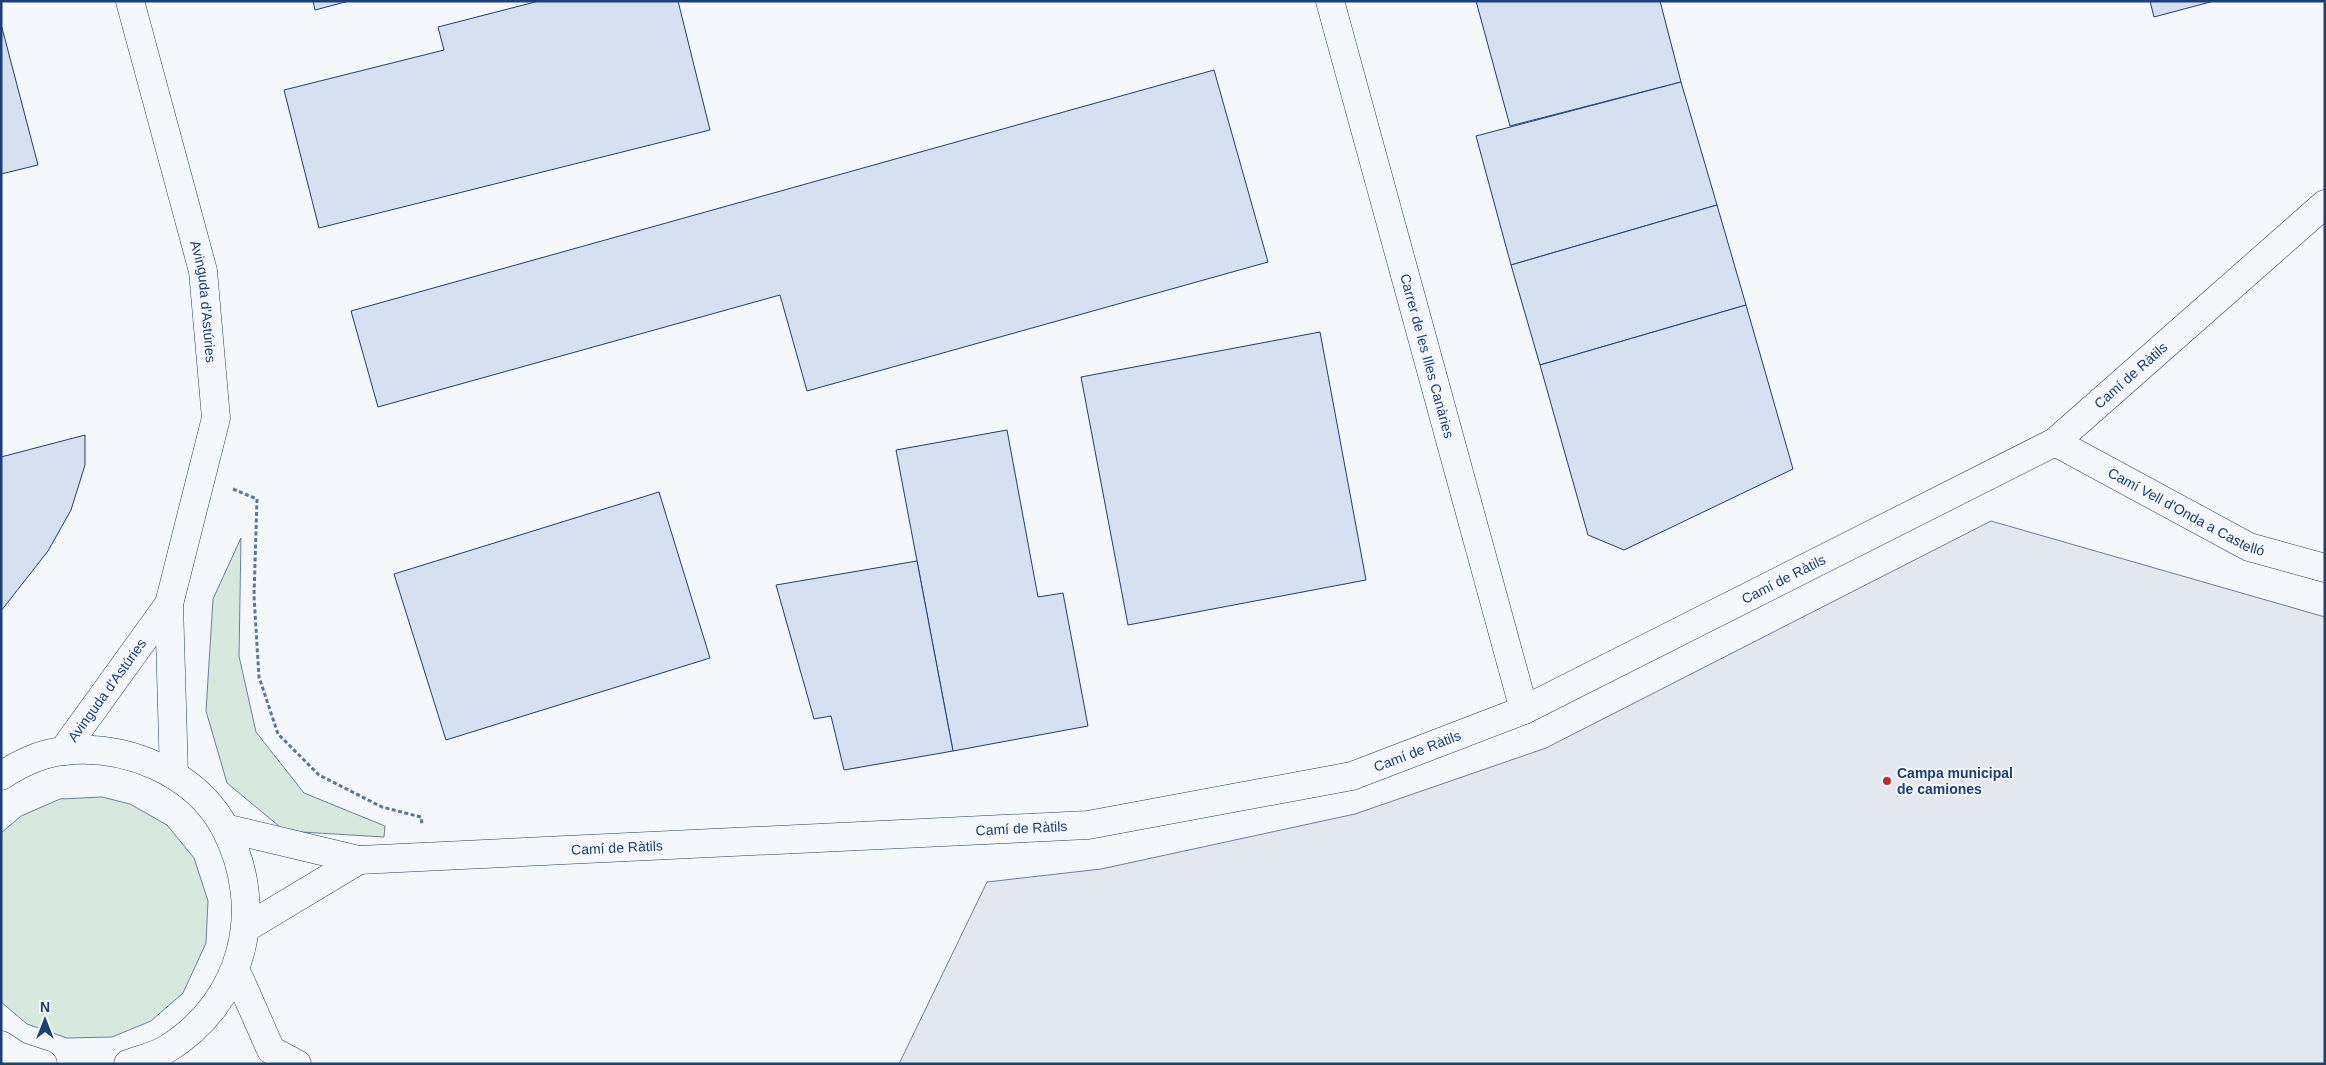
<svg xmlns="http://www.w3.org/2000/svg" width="2326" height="1065" viewBox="0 0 2326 1065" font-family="Arial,sans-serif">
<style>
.green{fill:#d7e8df;stroke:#687fa3}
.parking{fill:#e3e8f0;stroke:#687fa3}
.building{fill:#d5e0f0;stroke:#1d3f73}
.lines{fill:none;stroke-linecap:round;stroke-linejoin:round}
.street-casing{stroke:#1d3f73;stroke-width:29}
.primary-casing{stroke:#1d3f73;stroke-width:29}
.path{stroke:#5e769c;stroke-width:3;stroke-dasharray:4 2.5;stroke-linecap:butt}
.street{stroke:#f4f7fb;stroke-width:28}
.primary{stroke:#f4f7fb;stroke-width:28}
.poi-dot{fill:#c62828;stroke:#f4f7fb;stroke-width:2}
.labels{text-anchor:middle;stroke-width:4;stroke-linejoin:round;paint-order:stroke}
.street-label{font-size:14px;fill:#1d3f73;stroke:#f4f7fb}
.poi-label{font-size:14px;font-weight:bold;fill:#1d3f73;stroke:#f4f7fb;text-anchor:start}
</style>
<rect width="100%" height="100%" fill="#f4f7fb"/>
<g class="green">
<polygon points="241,538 239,656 256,732 304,793 385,826 384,837 285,831 227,783 206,711 213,599"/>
<polygon points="102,797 130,804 167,825 194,858 208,901 206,943 183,993 151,1021 112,1037 67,1038 27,1024 1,1002 1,833 21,816 60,799"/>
</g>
<polygon class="parking" points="1991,521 2325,617 2325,1064 899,1064 987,882 1101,869 1355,814 1546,748"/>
<g class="building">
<polygon points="313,1 349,1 315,10"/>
<polygon points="539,1 678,1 710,130 319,228 284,90 444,50 438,27"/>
<polygon points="1476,1 1660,1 1681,82 1510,126"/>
<polygon points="2150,1 2214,1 2154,17"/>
<polygon points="1,24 38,165 1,174"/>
<polygon points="1214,70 1268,262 807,391 780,295 378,407 351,311"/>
<polygon points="1681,82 1717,205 1511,265 1476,136"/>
<polygon points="1717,205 1746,305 1540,365 1511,265"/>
<polygon points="1746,305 1793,469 1624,550 1588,535 1540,365"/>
<polygon points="1320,332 1366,580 1128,625 1081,377"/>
<polygon points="1007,430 1038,597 1063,593 1088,726 953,751 896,450"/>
<polygon points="85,435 85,465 71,510 48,551 1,611 1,457"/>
<polygon points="659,492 710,658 446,740 394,574"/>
<polygon points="917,561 953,751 844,770 831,716 814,719 776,585"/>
</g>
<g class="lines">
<defs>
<g id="street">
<path id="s1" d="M130,1L203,271L216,418L169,604L174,775"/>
<path id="s2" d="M1330,1L1524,710"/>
<path id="s3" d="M2055,442L2249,547L2325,568"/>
<path id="s4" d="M63,751L169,604"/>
<path id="s5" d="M225,828L359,860L1088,825L1352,776L1524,710L2055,442L2325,204"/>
<polyline points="246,928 359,860"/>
</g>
<g id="primary">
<path d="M1,776C19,764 42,753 64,751C125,744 195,772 225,828C267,909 244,1001 167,1049C156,1056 140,1059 128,1064"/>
<polyline points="236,971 271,1050 297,1064"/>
<polyline points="1,1045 18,1056 43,1064"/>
</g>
</defs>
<use href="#street" class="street-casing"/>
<use href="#primary" class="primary-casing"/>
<polyline class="path" points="233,489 257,499 254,596 259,677 278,734 319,775 382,807 421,817 422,824"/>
<use href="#street" class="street"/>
<use href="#primary" class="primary"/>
</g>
<circle class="poi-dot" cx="1887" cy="781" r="5"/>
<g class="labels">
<g class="street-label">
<text dy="5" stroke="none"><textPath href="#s1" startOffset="310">Avinguda d'Astúries</textPath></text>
<text dy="5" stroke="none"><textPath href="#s2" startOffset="368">Carrer de les Illes Canàries</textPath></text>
<text dy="5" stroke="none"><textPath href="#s5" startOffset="2016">Camí de Ràtils</textPath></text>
<text dy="5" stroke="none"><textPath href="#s3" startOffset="149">Camí Vell d'Onda a Castelló</textPath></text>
<text dy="5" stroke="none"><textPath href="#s5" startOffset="1611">Camí de Ràtils</textPath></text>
<text dy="5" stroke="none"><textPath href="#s4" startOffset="75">Avinguda d'Astúries</textPath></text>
<text dy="5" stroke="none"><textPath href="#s5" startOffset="1206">Camí de Ràtils</textPath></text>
<text dy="5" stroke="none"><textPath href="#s5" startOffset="801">Camí de Ràtils</textPath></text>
<text dy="5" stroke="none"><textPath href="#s5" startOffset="396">Camí de Ràtils</textPath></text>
</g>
<g class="poi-label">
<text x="1897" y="778">Campa municipal<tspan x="1897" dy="16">de camiones</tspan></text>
</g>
</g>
<rect width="2326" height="1065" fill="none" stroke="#1d3f73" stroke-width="5"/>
<g transform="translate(45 1020)" stroke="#f4f7fb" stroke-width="4" paint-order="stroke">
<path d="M0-4L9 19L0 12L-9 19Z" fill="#1d3f73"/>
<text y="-8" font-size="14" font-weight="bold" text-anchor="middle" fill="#1d3f73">N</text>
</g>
</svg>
